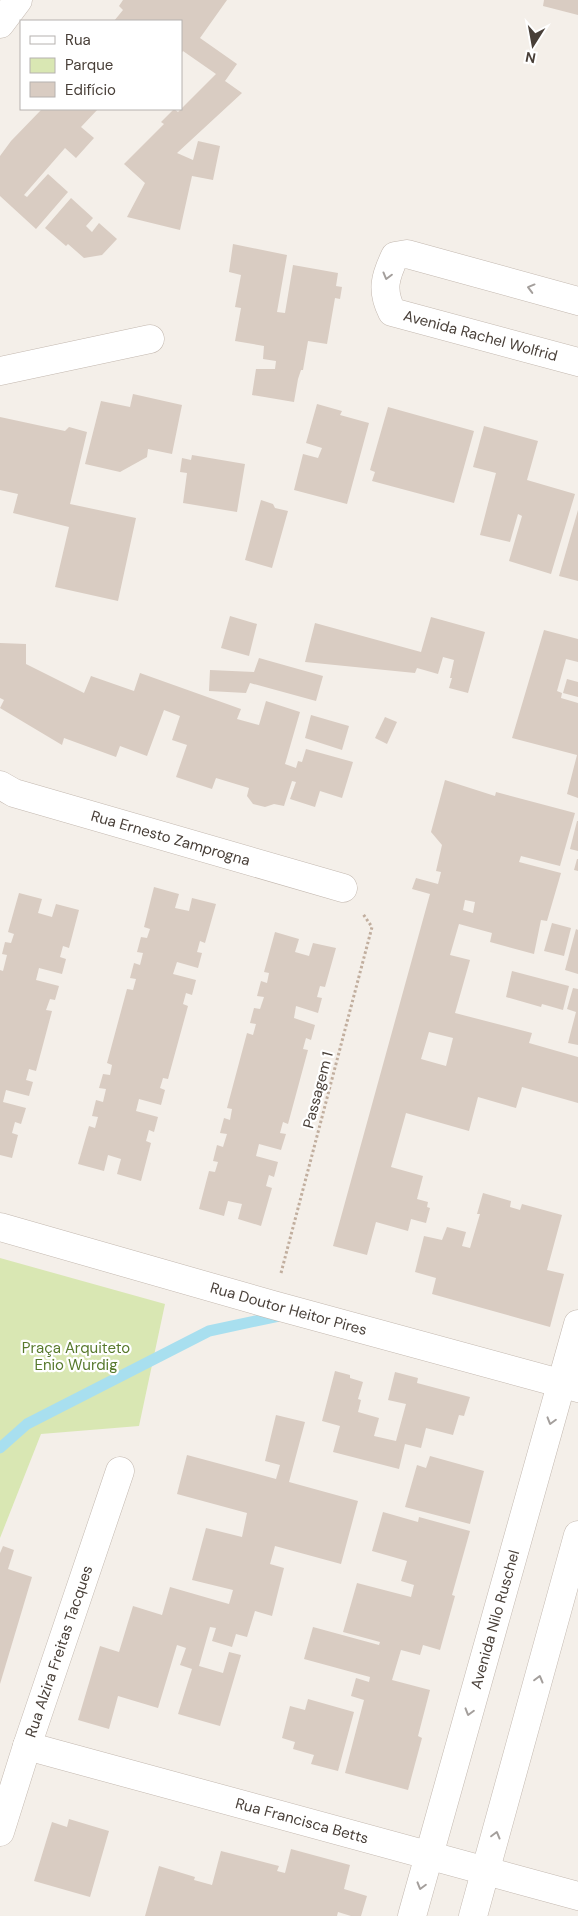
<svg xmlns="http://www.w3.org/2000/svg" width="578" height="1916" viewBox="0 0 578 1916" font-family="'DM Sans',sans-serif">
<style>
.park{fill:#d9e7b3}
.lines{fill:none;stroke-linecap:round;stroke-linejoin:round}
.stream{stroke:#a8dfef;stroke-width:11}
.building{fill:#d9ccc2;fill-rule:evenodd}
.minor-casing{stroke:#c3b8af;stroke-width:29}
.tertiary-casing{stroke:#c3b8af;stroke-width:29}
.path{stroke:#c1ae9e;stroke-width:3;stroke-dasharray:2.5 2.5;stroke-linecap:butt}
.minor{stroke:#fff;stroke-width:28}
.tertiary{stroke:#fff;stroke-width:28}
.oneway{stroke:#a49f9c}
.labels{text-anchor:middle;stroke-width:4.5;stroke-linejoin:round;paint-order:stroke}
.street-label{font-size:15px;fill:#483f38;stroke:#fff}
.park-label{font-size:15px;fill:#57792c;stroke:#fff}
</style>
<rect width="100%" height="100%" fill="#f4efe9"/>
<polygon class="park" points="0,1258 165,1304 139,1426 41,1434 0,1538"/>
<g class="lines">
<polyline class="stream" points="0,1448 27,1424 209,1331 279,1316"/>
</g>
<g class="building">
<polygon points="123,0 227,0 200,38 237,64 225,81 242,93 177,153 193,160 198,141 220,146 213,180 192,176 180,230 127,217 145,183 124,164 164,124 161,122 174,109 178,112 216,74 183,51 181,54 181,21 114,21 123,10 119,6"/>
<polygon points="544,0 578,0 578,15 543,6"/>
<polygon points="42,109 98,109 81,127 94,138 76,158 65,148 24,195 27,197 48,174 68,192 36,229 0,196 0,156 11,141"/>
<polygon points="71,198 93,218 86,226 92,232 99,223 117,239 102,255 84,258 68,244 66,246 45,228"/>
<polygon points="233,244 287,255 277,312 285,313 293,265 338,273 336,286 342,287 340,299 335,298 327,344 308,341 303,370 301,370 298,379 294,402 252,395 256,369 275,369 276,361 263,359 264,346 235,341 241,308 235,307 241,275 229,272"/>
<polygon points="133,394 182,405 172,454 148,449 147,457 120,472 85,464 101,401 130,407"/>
<polygon points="317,404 342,411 340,415 369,423 347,504 294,490 303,454 318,458 322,448 306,443"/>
<polygon points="388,407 474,431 454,503 372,481 375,472 370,470"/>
<polygon points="0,417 65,431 69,427 87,432 70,504 136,518 118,601 55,587 69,527 13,513 18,494 0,490"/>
<polygon points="484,426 538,441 527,480 575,494 551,574 509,561 522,516 518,514 510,542 480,535 496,473 473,467"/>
<polygon points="192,455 245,464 237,512 183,503 187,473 180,472 182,458 191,460"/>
<polygon points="261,500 273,504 275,508 288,511 272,568 245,560"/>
<polygon points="578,510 578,581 559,576"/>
<polygon points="230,616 257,624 249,656 221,648"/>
<polygon points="431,617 485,632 468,693 449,688 452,678 450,678 454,660 443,657 438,674 417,668 415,673 305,662 315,623 421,652"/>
<polygon points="544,630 578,639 578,662 566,659 557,691 562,693 561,698 578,703 578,798 567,794 577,755 512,738"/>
<polygon points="0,643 26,644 26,664 84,693 91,676 134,691 140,673 241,709 237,719 259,725 266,701 300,712 285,764 296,768 298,761 302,762 306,749 353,762 342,798 320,791 315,807 290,799 296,782 292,781 284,806 274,804 265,807 253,804 247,796 249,788 216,778 212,789 176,777 187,745 172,740 180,716 164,710 147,756 120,746 116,757 64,738 62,745 0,708 4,700 0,698"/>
<polygon points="259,658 323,676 316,701 250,683 246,693 209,691 210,670 254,672"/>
<polygon points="567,679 578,682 578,697 563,693"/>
<polygon points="311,715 349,726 342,750 305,738"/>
<polygon points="385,717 397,722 387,744 375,738"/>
<path d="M445,780L495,796L496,792L575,813L560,866L521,856L519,862L561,873L547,921L541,920L534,954L490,942L492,933L459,924L450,955L470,960L455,1013L532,1033L529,1043L578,1057V1103L522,1087L516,1108L478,1097L469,1131L406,1113L391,1167L423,1176L417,1199L428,1202L427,1207L430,1208L426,1223L411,1219L408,1231L376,1222L367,1255L333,1246L430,894L412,889L416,878L438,884L441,872L436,871L442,845L431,832ZM465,900L475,902L473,913L463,910ZM429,1032L453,1038L446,1066L421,1059Z"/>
<polygon points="577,821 578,821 578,851 570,849"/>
<polygon points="577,859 578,859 578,871 574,870"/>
<polygon points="154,887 179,894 175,908 189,911 192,898 216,904 205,943 200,941 197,952 202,953 198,968 177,962 173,974 196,980 192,995 186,993 183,1004 188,1006 168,1079 163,1078 160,1088 165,1090 161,1105 139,1099 136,1111 158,1117 154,1132 149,1130 146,1141 151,1143 141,1181 117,1174 121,1159 108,1155 104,1171 78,1164 89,1126 95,1128 98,1117 92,1116 96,1100 103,1102 106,1089 99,1088 103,1074 110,1075 112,1065 107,1063 127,989 133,990 136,979 130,978 134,963 140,965 143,953 137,952 141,937 147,938 150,929 144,927"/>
<polygon points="19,893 42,899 38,913 52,917 56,904 79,910 69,948 63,946 60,957 66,959 62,974 39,968 36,980 59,986 55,1000 50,999 46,1010 52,1011 36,1071 29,1069 26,1080 33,1082 29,1096 6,1090 3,1102 26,1108 21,1124 15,1122 12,1133 18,1135 12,1158 0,1155 0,970 3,971 7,955 2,954 5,942 11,943 14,934 8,932"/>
<polygon points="552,923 571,928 564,956 544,951"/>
<polygon points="576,929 578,930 578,974 565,970"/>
<polygon points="275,932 299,939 295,952 309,956 313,943 336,948 325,987 320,986 317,997 322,998 318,1013 296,1006 294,1018 315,1025 311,1040 306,1038 303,1049 308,1050 288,1124 283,1122 280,1133 286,1134 281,1150 259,1144 256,1156 278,1162 274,1177 269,1175 266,1186 272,1188 261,1226 238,1219 242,1204 228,1201 224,1216 199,1209 209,1171 215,1172 218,1162 213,1161 217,1145 223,1147 227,1134 220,1133 224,1118 230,1120 232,1109 227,1108 247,1033 253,1035 256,1024 250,1023 254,1008 260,1009 264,997 257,996 261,981 267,983 269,973 264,972"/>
<polygon points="512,971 569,986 563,1010 542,1004 541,1007 506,997"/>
<polygon points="573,988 578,989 578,1045 568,1043 576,1012 567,1009"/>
<polygon points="483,1193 511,1201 510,1207 520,1210 522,1204 562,1215 547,1270 564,1274 550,1327 432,1294 436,1278 415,1272 424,1236 442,1240 447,1227 466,1232 462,1246 470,1248 480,1214 477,1214"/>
<polygon points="335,1371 350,1375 350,1378 363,1382 358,1399 361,1400 358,1412 379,1418 374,1436 396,1441 406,1404 388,1400 395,1372 418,1378 417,1383 470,1397 464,1416 459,1415 453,1435 426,1428 421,1448 405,1444 399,1469 333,1452 340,1426 322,1421"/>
<polygon points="276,1415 305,1422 289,1482 358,1501 341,1564 275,1546 270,1564 284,1568 272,1616 255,1611 247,1637 236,1634 232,1647 212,1641 216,1628 210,1627 199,1666 223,1673 229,1652 241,1655 220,1726 178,1714 192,1669 180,1665 186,1648 177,1645 158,1708 118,1696 109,1729 78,1720 100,1646 119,1652 133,1606 162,1615 170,1587 229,1604 233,1590 192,1580 206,1528 242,1537 247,1513 177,1494 187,1455 276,1479 280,1465 265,1461"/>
<polygon points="430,1456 484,1471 470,1524 405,1507 417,1465 426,1468"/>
<polygon points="383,1512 418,1522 419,1517 470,1531 452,1595 455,1596 440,1650 423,1645 420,1655 401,1650 392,1680 430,1690 418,1736 422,1738 408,1790 345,1773 364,1700 351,1696 356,1678 369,1682 370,1677 304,1659 313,1627 379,1645 380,1642 343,1632 357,1583 411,1597 414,1585 401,1581 407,1561 372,1551"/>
<polygon points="3,1546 14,1550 8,1569 32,1577 0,1684 0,1553"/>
<polygon points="308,1699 354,1712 338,1771 311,1764 314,1755 293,1749 295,1742 282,1738 290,1706 305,1710"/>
<polygon points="69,1819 109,1831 90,1897 34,1881 52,1822 67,1827"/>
<polygon points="291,1849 350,1865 344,1889 367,1896 361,1916 351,1916 338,1912 337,1916 145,1916 159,1866 195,1877 194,1880 212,1885 221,1851 279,1866 277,1871 285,1873"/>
</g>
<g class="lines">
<defs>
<g id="minor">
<polyline points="0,24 18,0"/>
<path id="s1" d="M578,301L407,254L395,256C385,277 381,290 392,312L578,362"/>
<polyline points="0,371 150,339"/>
<path id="s2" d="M0,785L14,793L343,888"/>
<path id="s3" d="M0,1227L273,1305L578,1388"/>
<path id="s4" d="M27,1746L578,1896"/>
<path id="s5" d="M0,1832L27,1746L120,1471"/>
</g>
<g id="tertiary">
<path id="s6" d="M412,1916L578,1324"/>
<polyline points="473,1916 578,1535"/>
</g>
</defs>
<use href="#minor" class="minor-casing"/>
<use href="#tertiary" class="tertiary-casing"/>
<polyline class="path" points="281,1273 372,927 363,914"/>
<use href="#minor" class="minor"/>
<use href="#tertiary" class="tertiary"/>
</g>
<defs><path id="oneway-chevron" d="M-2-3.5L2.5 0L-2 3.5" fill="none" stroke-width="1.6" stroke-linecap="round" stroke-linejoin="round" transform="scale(1.25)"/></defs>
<g class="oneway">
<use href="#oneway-chevron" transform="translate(387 276) rotate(105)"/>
<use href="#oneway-chevron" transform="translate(531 288) rotate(-165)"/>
<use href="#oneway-chevron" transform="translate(551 1421) rotate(106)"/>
<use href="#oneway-chevron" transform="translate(539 1679) rotate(-75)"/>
<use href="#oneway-chevron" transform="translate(469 1712) rotate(106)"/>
<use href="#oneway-chevron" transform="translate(496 1835) rotate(-75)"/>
<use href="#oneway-chevron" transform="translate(421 1886) rotate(106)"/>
</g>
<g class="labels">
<g class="street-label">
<text dy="5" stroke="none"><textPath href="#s1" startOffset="340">Avenida Rachel Wolfrid</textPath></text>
<text dy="5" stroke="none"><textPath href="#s2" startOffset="179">Rua Ernesto Zamprogna</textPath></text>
<text transform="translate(318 1090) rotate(-75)" y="5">Passagem 1</text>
<text dy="5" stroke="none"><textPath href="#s3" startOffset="300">Rua Doutor Heitor Pires</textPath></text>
<text dy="5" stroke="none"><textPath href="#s6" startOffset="308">Avenida Nilo Ruschel</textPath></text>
<text dy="5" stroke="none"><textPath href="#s5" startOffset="190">Rua Alzira Freitas Tacques</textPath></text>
<text dy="5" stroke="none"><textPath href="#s4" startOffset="285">Rua Francisca Betts</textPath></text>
</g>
<g class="park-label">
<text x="76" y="1353">Praça Arquiteto<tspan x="76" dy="17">Enio Wurdig</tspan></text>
</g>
</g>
<rect x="20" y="20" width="162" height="90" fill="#ffffff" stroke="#b6b2af"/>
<rect x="30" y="36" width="25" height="8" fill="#ffffff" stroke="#b6b2af"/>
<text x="65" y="45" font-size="15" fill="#483f38">Rua</text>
<rect x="30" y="58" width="25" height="15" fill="#d9e7b3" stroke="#b6b2af"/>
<text x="65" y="70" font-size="15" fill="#483f38">Parque</text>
<rect x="30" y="82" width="25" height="15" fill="#d9ccc2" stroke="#b6b2af"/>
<text x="65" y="95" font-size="15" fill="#483f38">Edifício</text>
<g transform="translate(533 45) rotate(191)" stroke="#ffffff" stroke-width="4" paint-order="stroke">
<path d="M0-4L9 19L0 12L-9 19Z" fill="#483f38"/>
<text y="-8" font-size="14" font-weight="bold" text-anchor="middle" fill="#483f38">N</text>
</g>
</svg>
